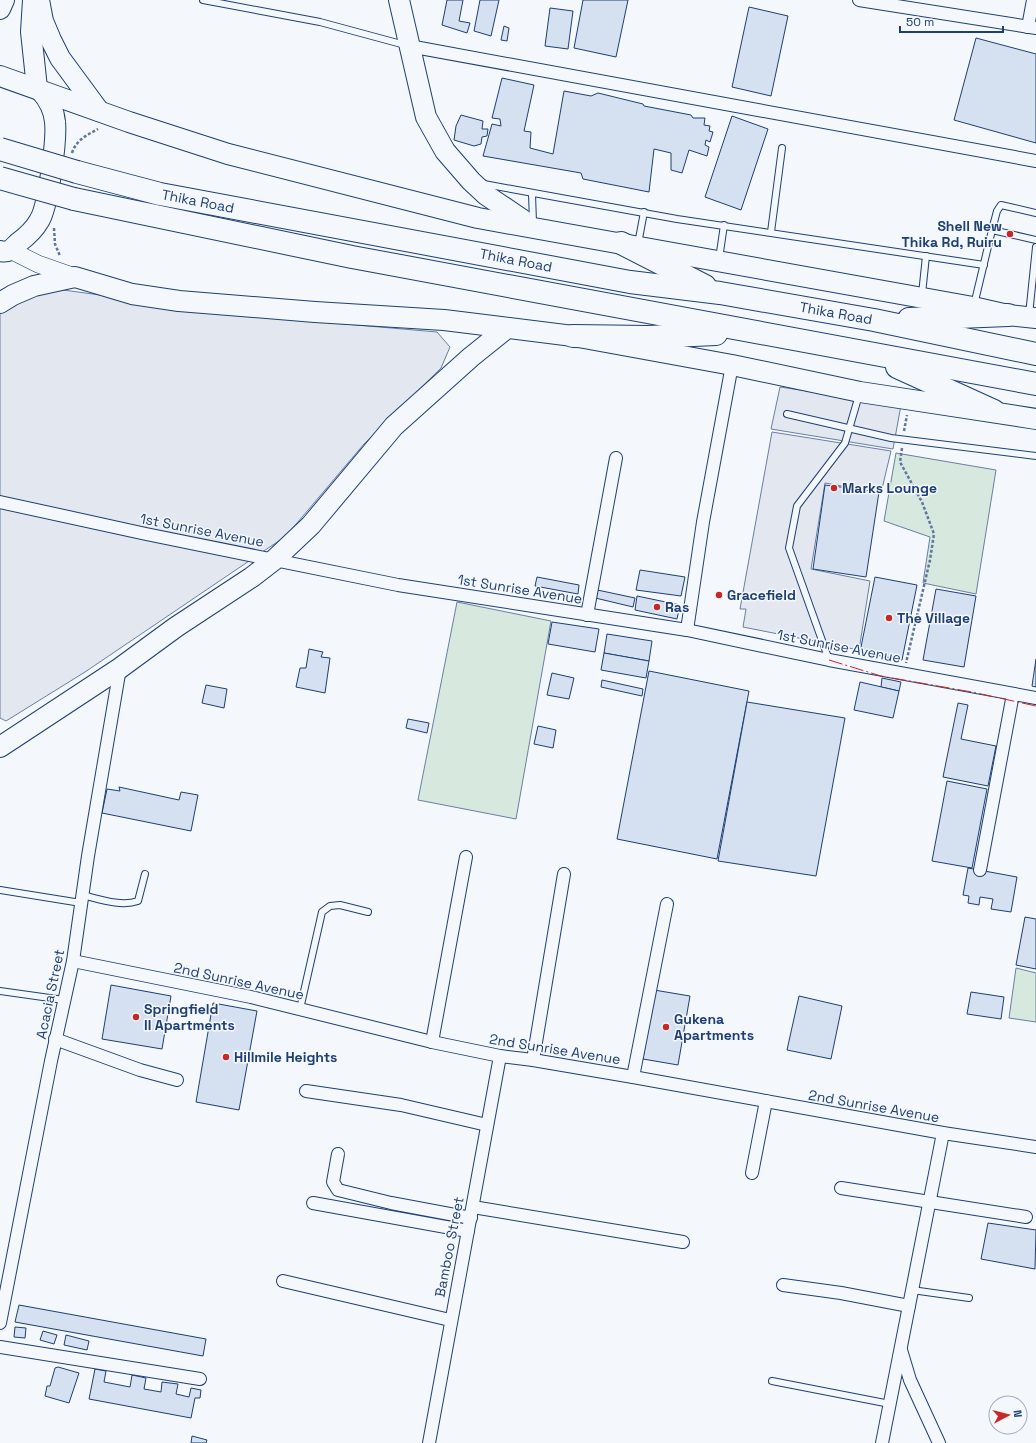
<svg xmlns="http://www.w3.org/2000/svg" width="1036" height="1443" viewBox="0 0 1036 1443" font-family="'Space Grotesk',sans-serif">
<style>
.green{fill:#d7e8df;stroke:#687fa3}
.parking{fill:#e3e8f0;stroke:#687fa3}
.building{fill:#d5e0f0;stroke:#1d3f73}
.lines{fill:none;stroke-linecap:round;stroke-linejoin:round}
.lane-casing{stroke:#1d3f73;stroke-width:8}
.street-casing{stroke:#1d3f73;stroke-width:14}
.secondary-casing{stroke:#1d3f73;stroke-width:18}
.primary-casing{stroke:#1d3f73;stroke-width:22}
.highway-casing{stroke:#1d3f73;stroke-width:24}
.path{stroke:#5e769c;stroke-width:2.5;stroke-dasharray:3 2;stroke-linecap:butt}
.lane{stroke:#f4f7fb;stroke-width:6}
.street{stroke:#f4f7fb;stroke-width:12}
.secondary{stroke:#f4f7fb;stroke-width:17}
.primary{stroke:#f4f7fb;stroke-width:20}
.highway{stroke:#f4f7fb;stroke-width:22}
.highway-bridge-casing{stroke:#1d3f73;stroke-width:24;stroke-linecap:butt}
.highway-bridge{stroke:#f4f7fb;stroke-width:22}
.power{stroke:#c62828;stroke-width:1;stroke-dasharray:14 3 2 3;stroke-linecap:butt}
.poi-dot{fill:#c62828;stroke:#f4f7fb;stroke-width:1.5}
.labels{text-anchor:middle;stroke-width:3;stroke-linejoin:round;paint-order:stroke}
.street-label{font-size:14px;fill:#1d3f73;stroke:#f4f7fb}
.poi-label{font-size:14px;font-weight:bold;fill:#1d3f73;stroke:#f4f7fb;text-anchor:start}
</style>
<rect width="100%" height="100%" fill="#f4f7fb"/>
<g class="green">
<polygon points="896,453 996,470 976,594 923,583 930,537 884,521"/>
<polygon points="457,602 551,621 516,819 418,800"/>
<polygon points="1016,968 1036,973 1036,1022 1009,1018"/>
</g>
<g class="parking">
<polygon points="56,289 253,316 437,332 450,347 441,368 364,444 286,536 85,672 6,721 0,718 0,310 24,296"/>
<polygon points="780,387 901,405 893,449 771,429"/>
<polygon points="772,432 891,451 881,493 825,483 811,569 870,581 859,650 743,627 746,609 740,609"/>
</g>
<g class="building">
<polygon points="447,0 463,0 459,21 470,23 467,33 442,25"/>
<polygon points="480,0 499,0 491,36 474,31"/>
<polygon points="583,0 628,0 616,57 574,48"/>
<polygon points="749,7 788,16 771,96 732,87"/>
<polygon points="550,8 573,11 568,49 545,46"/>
<polygon points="504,26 509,28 507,41 501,40"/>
<polygon points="976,38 1036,54 1036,143 954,120"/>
<polygon points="502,78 534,85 524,131 531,132 530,148 553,154 564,91 591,96 598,93 643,104 644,106 691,115 693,118 705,118 704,125 710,126 709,131 713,132 710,142 706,140 705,145 709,147 707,156 689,150 682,173 671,170 671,153 654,149 649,192 583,179 581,173 483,156 492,124 501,126 500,119 492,118"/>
<polygon points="461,115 483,121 482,129 488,129 487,136 482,137 481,144 474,146 454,140 456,126"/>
<polygon points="732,116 768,129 741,210 705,197"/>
<polygon points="825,485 879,492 866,577 813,569"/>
<polygon points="640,570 685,577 681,596 636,590"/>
<polygon points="537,577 579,585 578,594 535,586"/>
<polygon points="875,577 917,585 902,660 860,652"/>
<polygon points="588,588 635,598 633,607 587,596"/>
<polygon points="936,589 976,596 964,667 923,660"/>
<polygon points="637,596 680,605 677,619 635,610"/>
<polygon points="552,622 599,629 595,652 548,644"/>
<polygon points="607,634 652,641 649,661 604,653"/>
<polygon points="309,649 323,652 321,657 330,658 325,693 296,687 300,668 306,668"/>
<polygon points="604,653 649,661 646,678 601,670"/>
<polygon points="1036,659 1036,687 1032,686"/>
<polygon points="649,671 749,691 717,859 617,839"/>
<polygon points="552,673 574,678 569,699 547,695"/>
<polygon points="882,678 901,682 899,691 881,687"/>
<polygon points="602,680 643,689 642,696 601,687"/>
<polygon points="860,682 899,691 893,718 854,710"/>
<polygon points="206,685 227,689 224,708 202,703"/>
<polygon points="747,702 845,718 816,876 718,861"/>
<polygon points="958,703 968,705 961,739 996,746 988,786 943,777"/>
<polygon points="408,719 429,723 427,733 406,728"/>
<polygon points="538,726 556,730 553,748 534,744"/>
<polygon points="947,781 987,789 972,868 932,861"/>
<polygon points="119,787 179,800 181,792 198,795 191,831 102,813 107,789 120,791"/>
<polygon points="968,868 1017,877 1011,912 991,909 993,899 980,897 979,905 968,903 969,896 963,895"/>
<polygon points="1025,917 1036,919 1036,969 1016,965"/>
<polygon points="111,985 171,996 162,1049 102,1039"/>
<polygon points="654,990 690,996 678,1065 643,1059"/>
<polygon points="971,992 1004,997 1001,1019 967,1014"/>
<polygon points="799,996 842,1006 831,1059 787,1050"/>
<polygon points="213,1003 257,1011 239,1110 196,1102"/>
<polygon points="988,1223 1036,1230 1035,1269 981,1259"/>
<polygon points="19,1305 206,1339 203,1356 15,1322"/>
<polygon points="15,1327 26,1328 25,1338 14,1337"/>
<polygon points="43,1331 57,1335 54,1344 40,1340"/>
<polygon points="66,1335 89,1341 87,1350 64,1345"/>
<polygon points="58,1367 79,1373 69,1403 45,1396 47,1386 50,1386 55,1368"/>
<polygon points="95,1369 106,1371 104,1382 130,1387 132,1375 146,1378 144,1389 161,1392 162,1382 178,1384 176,1394 189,1397 191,1388 201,1390 200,1398 195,1398 191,1418 89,1399"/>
<polygon points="192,1436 207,1440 206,1443 191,1443"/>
</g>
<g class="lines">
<defs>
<g id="lane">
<polyline points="203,0 320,22 405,45"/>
<polyline points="484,184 677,219 984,265"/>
<polyline points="532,194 533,222"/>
<polyline points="992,230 997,211 1001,205 1036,213"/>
<polyline points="771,232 782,148"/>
<polyline points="638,244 644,212"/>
<polyline points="719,259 724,225"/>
<polyline points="922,294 926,256"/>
<polyline points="974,305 992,230 1036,240"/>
<polyline points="1029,315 1036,247"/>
<polyline points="787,414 891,438 1036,456"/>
<polyline points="829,660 789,548 797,506 845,443 859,395"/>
<polyline points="0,890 81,903"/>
<path d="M82,895C99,899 121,907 138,901L145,874"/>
<polyline points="0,991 64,1000"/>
<polyline points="300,1009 322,912 330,906 340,905 368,912"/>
<polyline points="912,1290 969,1298"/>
<polyline points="772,1381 890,1404"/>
</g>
<g id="street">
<polyline points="859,0 1036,28"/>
<polyline points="1028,27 1033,0"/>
<polyline points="409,46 1036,161"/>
<polyline points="0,502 146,534 398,585 687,630 829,660 1036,698"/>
<polyline points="587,615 616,458"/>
<polyline points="687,630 703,522 732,365"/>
<polyline points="980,870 1013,694"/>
<polyline points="73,961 251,997 432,1042 500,1056 533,1060 633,1077 943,1133 1036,1147"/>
<polyline points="55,1039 140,1070 177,1080"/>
<polyline points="432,1042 466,857"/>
<polyline points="533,1060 564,874"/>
<polyline points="633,1077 667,904"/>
<polyline points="306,1091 401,1105 487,1125"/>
<polyline points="338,1154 333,1182 338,1190 391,1203 471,1218"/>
<polyline points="752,1173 766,1101"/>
<polyline points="841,1188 1026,1217"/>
<polyline points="313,1203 468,1231"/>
<polyline points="473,1207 683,1242"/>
<polyline points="283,1281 450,1320"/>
<polyline points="783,1285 841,1293 909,1306"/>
<polyline points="0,1323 51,1061 73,961 88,856 120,668"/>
<polyline points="0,1347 200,1379"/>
<polyline points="901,1350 910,1380 939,1443"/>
<polyline points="429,1443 500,1056"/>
<polyline points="882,1443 943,1133"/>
</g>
<polyline id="secondary" points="10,250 38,264 75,277"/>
<g id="primary">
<polyline points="33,0 31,32 37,88"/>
<polyline points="39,0 43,21 51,40 60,58 99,111"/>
<polyline points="399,0 426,117 445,151 471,181 486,195 526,222"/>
<polyline points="0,9 4,0"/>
<polyline points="0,76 129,122 228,154 478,218 973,307 1008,315 1036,318"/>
<path d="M0,251C9,253 12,249 18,243C26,237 34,230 39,221C48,208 57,139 55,122C54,109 49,100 40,90"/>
<polyline points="0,303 13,295 34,286 75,277 132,294 179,301 315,312 444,320 573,336 732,365 860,392 1036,419"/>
<polyline points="0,747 120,668 176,627 252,577 274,560 311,525 394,426 471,357 507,328"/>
</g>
<g id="highway">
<polyline points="77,172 160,194 630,282 720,293 874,320 1036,354"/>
<polyline points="74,199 352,257 1036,384"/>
<polyline points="621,243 705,286"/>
<polyline points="909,319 1008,315"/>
<polyline points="573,336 648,337 716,334"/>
<polyline points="897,367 994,411"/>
</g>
</defs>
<use href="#lane" class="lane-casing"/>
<use href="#street" class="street-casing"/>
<use href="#secondary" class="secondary-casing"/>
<use href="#primary" class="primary-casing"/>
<use href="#highway" class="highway-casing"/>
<g class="path">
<path d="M72,153C76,140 87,135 98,129"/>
<polyline points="54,228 55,244 60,256"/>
<polyline points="904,431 907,415"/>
<polyline points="902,448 900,462 922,502 934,534 930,560 906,663"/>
</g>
<use href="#lane" class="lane"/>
<use href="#street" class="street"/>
<use href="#secondary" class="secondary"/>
<use href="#primary" class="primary"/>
<use href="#highway" class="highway"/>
<defs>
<g id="highway-bridge">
<polyline points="0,149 77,172"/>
<polyline points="0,178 74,199"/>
</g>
</defs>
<use href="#highway-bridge" class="highway-bridge-casing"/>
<use href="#highway-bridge" class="highway-bridge"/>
<polyline class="power" points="829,660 881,676 972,692 1036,706"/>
</g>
<g class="poi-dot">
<circle cx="1010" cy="234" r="4"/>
<circle cx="834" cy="488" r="4"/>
<circle cx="719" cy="595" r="4"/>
<circle cx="657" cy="607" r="4"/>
<circle cx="889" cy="618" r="4"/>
<circle cx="136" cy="1017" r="4"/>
<circle cx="666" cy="1027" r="4"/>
<circle cx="226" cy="1057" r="4"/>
</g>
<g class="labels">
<g class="street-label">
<text transform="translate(198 201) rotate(11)" y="5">Thika Road</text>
<text transform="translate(516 260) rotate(11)" y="5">Thika Road</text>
<text transform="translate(836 313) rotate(10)" y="5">Thika Road</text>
<text transform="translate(202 530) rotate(11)" y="5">1st Sunrise Avenue</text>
<text transform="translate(520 589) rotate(9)" y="5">1st Sunrise Avenue</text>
<text transform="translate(839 646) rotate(11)" y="5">1st Sunrise Avenue</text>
<text transform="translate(239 981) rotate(12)" y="5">2nd Sunrise Avenue</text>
<text transform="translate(50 994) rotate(-78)" y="5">Acacia Street</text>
<text transform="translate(555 1049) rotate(9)" y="5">2nd Sunrise Avenue</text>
<text transform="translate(874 1106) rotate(10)" y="5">2nd Sunrise Avenue</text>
<text transform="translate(449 1247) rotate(-79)" y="5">Bamboo Street</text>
</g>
<g class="poi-label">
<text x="1002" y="231" text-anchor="end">Shell New<tspan x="1002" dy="16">Thika Rd, Ruiru</tspan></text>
<text x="842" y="493">Marks Lounge</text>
<text x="727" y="600">Gracefield</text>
<text x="665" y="612">Ras</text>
<text x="897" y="623">The Village</text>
<text x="144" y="1014">Springfield<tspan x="144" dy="16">II Apartments</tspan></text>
<text x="674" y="1024">Gukena<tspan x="674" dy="16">Apartments</tspan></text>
<text x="234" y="1062">Hillmile Heights</text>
</g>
</g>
<g transform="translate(1008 1415) rotate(83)"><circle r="19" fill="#f4f7fb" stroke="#9eadc5"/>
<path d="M0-3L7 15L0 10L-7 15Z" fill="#c62828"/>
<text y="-6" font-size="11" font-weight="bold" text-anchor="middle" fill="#1d3f73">N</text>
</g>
<path d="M900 26v6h103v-6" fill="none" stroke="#1d3f73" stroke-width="2"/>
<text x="906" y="26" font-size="12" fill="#1d3f73" stroke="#f4f7fb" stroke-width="3" paint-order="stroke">50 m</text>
</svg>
